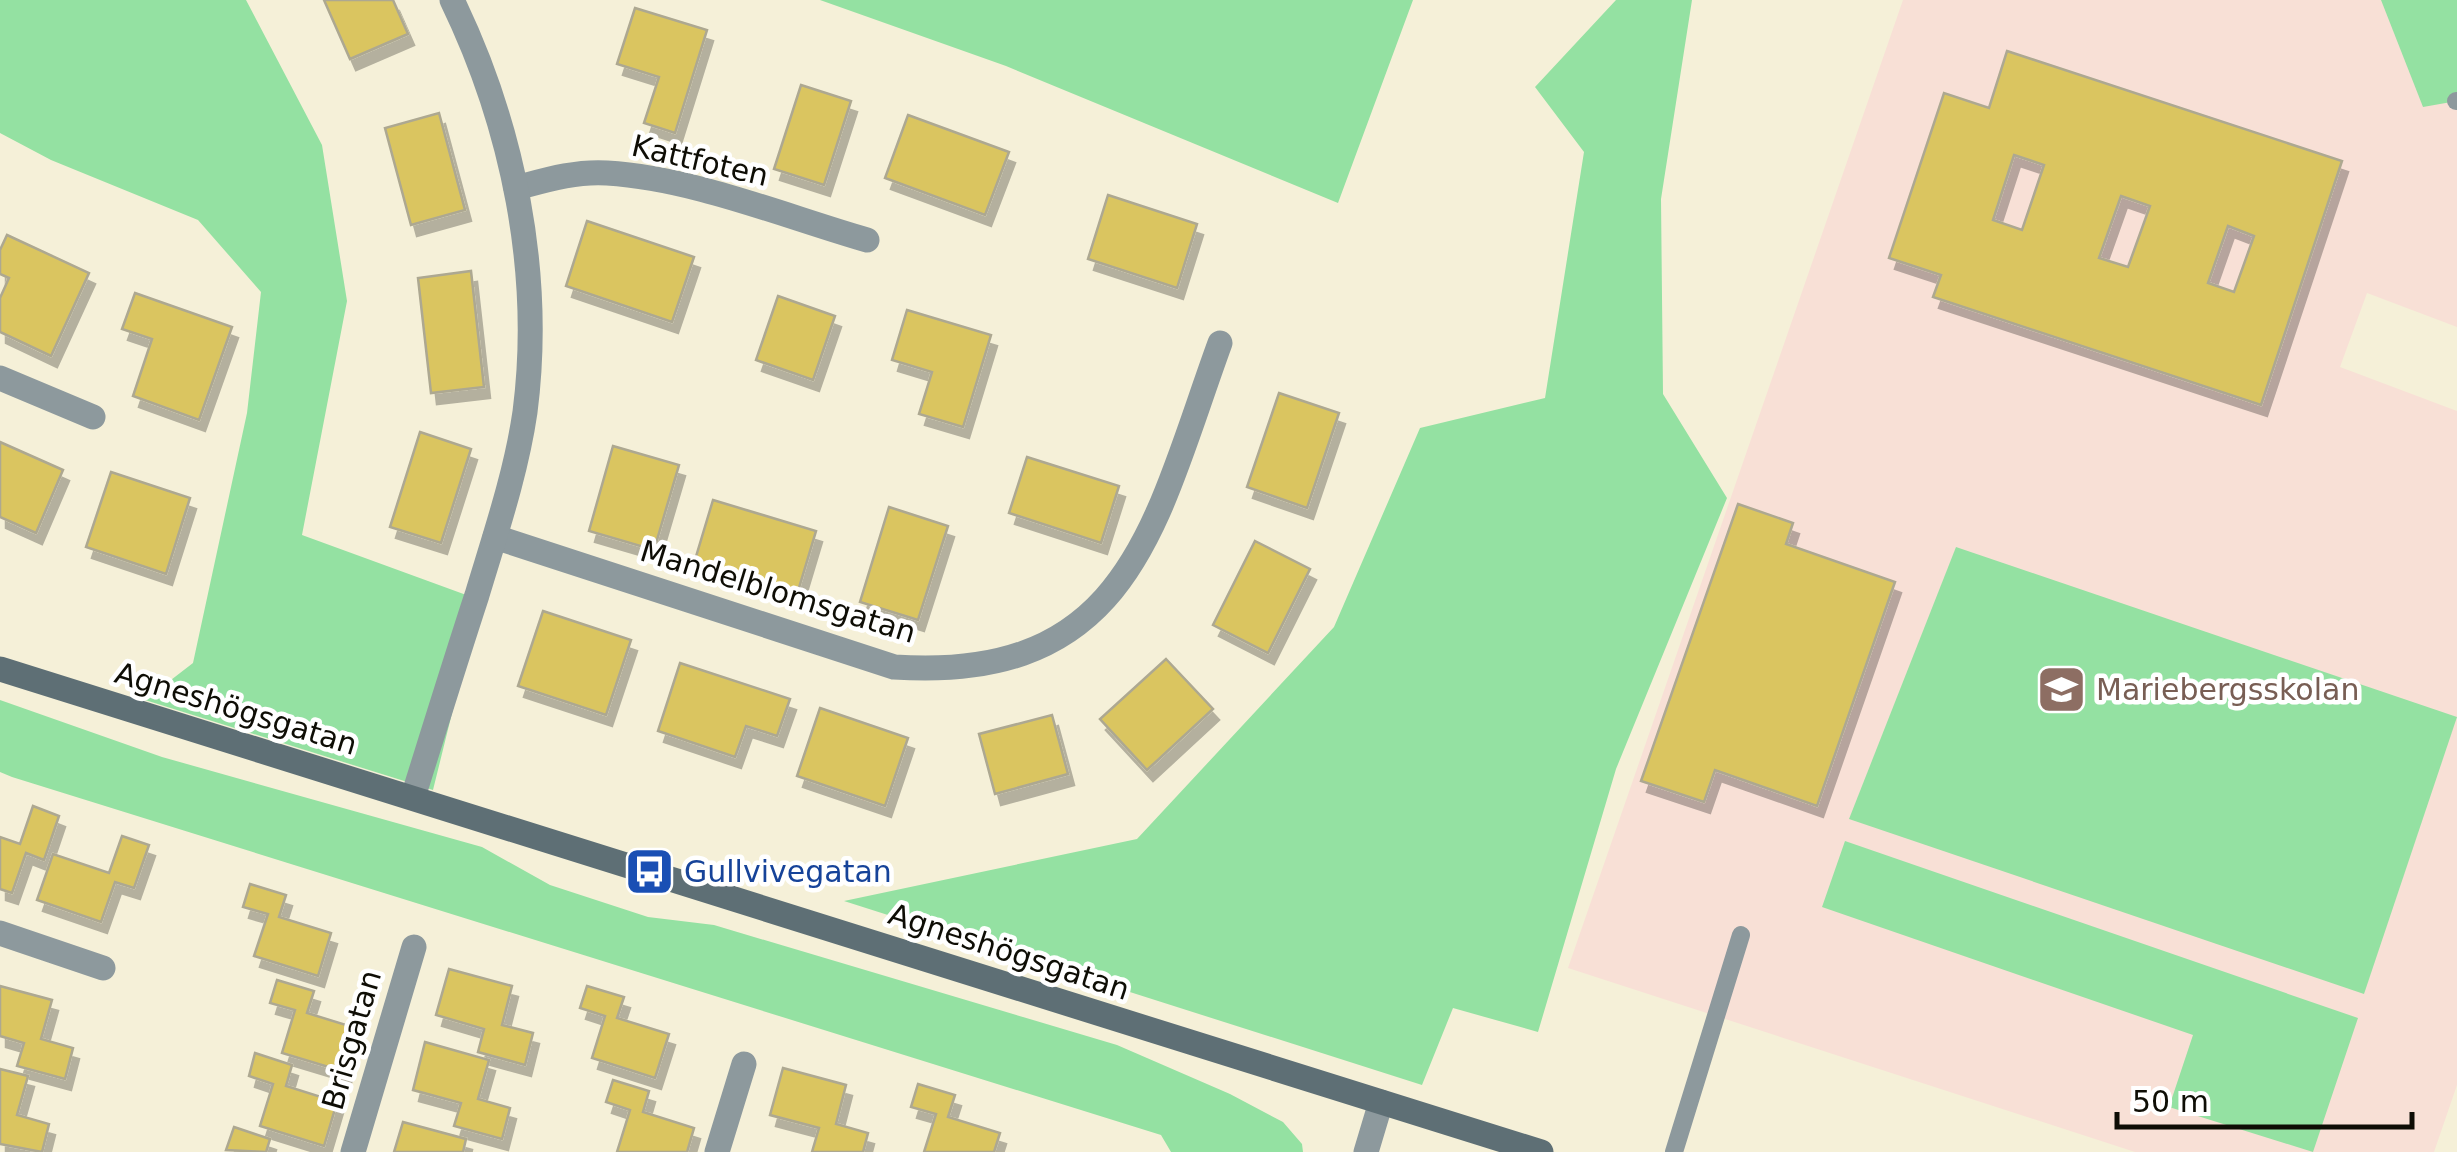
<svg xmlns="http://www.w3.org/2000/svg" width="2457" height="1152" viewBox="0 0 2457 1152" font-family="'DejaVu Sans',sans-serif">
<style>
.education{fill:#f8e0d6}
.green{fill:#94e1a2}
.building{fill:#dac561;stroke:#ada891;stroke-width:2.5;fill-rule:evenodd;filter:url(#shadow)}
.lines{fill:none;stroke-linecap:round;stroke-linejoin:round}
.lane{stroke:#8d999d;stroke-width:18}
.street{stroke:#8d999d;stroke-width:25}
.secondary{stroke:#5e6f75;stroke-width:25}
.labels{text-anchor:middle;stroke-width:9;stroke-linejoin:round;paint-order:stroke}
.street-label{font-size:30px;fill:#0e0d05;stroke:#fff}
.education-label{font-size:30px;fill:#785e54;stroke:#fff;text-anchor:start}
.transit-label{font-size:30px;fill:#164399;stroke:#fff;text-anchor:start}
</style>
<defs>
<filter id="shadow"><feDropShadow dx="6" dy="11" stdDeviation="0" flood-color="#0004"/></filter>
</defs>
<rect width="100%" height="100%" fill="#f5f0d8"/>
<polygon class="education" points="1903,0 2457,0 2457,327 2367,293 2340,367 2457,411 2457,1085 2434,1152 2135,1152 1568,968"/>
<g class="green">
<polygon points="0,0 246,0 322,145 347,301 302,535 480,600 433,790 145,700 193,663 247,413 261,292 198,220 51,160 0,133"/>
<polygon points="820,0 1413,0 1338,203 1006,66"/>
<polygon points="1616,0 1692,0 1661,199 1663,394 1727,498 1616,769 1538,1032 1453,1008 1422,1085 844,901 1137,839 1334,627 1420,428 1545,398 1584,152 1535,87"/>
<polygon points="2381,0 2457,0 2457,101 2423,107"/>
<polygon points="1956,547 2457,717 2364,994 1849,819"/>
<polygon points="0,700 162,757 482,847 550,885 648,917 714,925 1117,1045 1230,1094 1283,1122 1302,1144 1303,1152 1171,1152 1161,1135 12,777 0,772"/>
<polygon points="1845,841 2358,1018 2313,1152 2169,1107 2193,1035 1822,907"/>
</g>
<g class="building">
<polygon points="324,0 393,0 408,34 350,59"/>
<polygon points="635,8 707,30 675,133 644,123 659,77 617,64"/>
<path d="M2007,51L2342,161L2261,405L1933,297L1941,275L1889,258L1944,93L1989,108ZM2014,155L2044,165L2022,230L1993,220ZM2121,196L2150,206L2128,267L2099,258ZM2228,226L2254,236L2234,292L2208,283Z"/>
<polygon points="801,85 851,101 824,185 774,169"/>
<polygon points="439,113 465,210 411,225 385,128"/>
<polygon points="908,115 1009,152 985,215 885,178"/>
<polygon points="1108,195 1197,224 1177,288 1088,259"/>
<polygon points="587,221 694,257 672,322 566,286"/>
<polygon points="7,235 89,273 51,356 0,332 0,298 9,278 0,274 0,250"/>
<polygon points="471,271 484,387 431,393 418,278"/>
<polygon points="135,293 232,327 199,420 133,396 152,339 122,329"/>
<polygon points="778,296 835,316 813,380 756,360"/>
<polygon points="907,310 991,335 963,427 919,414 932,372 892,360"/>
<polygon points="1279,393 1339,413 1307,508 1247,487"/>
<polygon points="420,432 471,449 441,543 390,527"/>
<polygon points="0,442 63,470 36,533 0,517"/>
<polygon points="613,446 679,465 654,550 589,531"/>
<polygon points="1027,457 1119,486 1101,543 1009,513"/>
<polygon points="111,472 190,498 166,574 86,547"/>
<polygon points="713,500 816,531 798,591 695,560"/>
<polygon points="1738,504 1793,523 1786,544 1895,582 1817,806 1715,770 1704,802 1641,781"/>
<polygon points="889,507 948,526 918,620 860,602"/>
<polygon points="1255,541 1310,569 1268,653 1213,625"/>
<polygon points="543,611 631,640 606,715 518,686"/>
<polygon points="1166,659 1213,709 1147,770 1100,719"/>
<polygon points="680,663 790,699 777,736 746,726 735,757 658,731"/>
<polygon points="820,708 908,738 885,806 797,776"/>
<polygon points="1052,715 1068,774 995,794 979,734"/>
<polygon points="33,806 59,816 44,860 26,853 12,893 0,889 0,837 20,844"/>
<polygon points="122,836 149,845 134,888 115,882 101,922 37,900 53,854 109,873"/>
<polygon points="250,884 286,895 279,917 331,933 318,976 254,956 268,914 243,907"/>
<polygon points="449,969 512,986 502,1025 533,1033 525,1065 478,1052 484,1029 436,1015"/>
<polygon points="277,980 314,991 307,1013 359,1029 345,1072 282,1053 295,1010 270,1003"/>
<polygon points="0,986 52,1000 41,1039 73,1048 65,1079 17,1066 24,1043 0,1036"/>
<polygon points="587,986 624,997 617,1018 669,1034 655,1078 592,1058 605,1016 580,1008"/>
<polygon points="425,1042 489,1060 478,1099 510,1108 502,1139 454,1126 461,1103 413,1090"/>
<polygon points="255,1053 292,1065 286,1086 337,1102 324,1146 260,1126 273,1084 249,1076"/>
<polygon points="783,1068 846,1085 836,1124 868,1133 863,1152 812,1152 819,1128 770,1115"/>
<polygon points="0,1069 28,1076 17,1115 49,1124 42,1152 0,1144"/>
<polygon points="613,1080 649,1091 643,1112 694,1128 687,1152 617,1152 630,1110 606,1102"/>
<polygon points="918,1084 955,1095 948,1117 1000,1133 994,1152 924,1152 936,1114 911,1107"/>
<polygon points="403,1122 466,1139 463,1152 394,1152"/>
<polygon points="234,1127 270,1139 266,1152 226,1150"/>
</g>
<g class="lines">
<g class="lane">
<polyline points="2456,101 2457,101"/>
<polyline points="1674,1152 1741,935"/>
</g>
<g class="street">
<path d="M516,188C546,180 575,171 607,173C692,178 784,216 867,240"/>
<polyline points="0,378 93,417"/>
<path d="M495,537L894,667C1130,683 1154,524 1220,343"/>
<path d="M413,797C434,730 455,662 477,595C495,535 516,474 525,412C543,272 513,126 452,0"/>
<polyline points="0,933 103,968"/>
<polyline points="353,1152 414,947"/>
<polyline points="717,1152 744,1064"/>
<polyline points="1366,1152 1381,1102"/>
</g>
<polyline class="secondary" points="0,669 1541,1152"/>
</g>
<defs>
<symbol id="school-square" viewBox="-11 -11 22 22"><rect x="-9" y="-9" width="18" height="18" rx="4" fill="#8d6e63" stroke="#fff"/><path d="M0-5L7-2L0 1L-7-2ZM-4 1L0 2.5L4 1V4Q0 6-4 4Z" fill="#fff"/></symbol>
<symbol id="bus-square" viewBox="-11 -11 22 22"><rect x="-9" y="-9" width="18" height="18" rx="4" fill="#1a4fb4" stroke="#fff"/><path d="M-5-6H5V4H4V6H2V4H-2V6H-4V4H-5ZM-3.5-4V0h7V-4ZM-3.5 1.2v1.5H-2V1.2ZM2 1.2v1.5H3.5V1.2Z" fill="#fff"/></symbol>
</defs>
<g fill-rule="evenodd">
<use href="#school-square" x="2034" y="662" width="55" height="55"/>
<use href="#bus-square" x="622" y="844" width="55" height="55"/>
</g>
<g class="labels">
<g class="street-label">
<text transform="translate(700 161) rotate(13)" y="10">Kattfoten</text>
<text transform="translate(778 592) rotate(17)" y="10">Mandelblomsgatan</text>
<text transform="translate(236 709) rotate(17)" y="10">Agneshögsgatan</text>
<text transform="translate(1009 952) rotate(18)" y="10">Agneshögsgatan</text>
<text transform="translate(352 1040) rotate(-74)" y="10">Brisgatan</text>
</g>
<g class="education-label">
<text x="2096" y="700">Mariebergsskolan</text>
</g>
<g class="transit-label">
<text x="684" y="882">Gullvivegatan</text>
</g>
</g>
<path d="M2117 1112v15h295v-15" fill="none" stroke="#0e0d05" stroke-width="5"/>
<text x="2132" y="1112" font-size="30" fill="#0e0d05" stroke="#ffffff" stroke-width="8" paint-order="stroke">50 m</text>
</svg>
